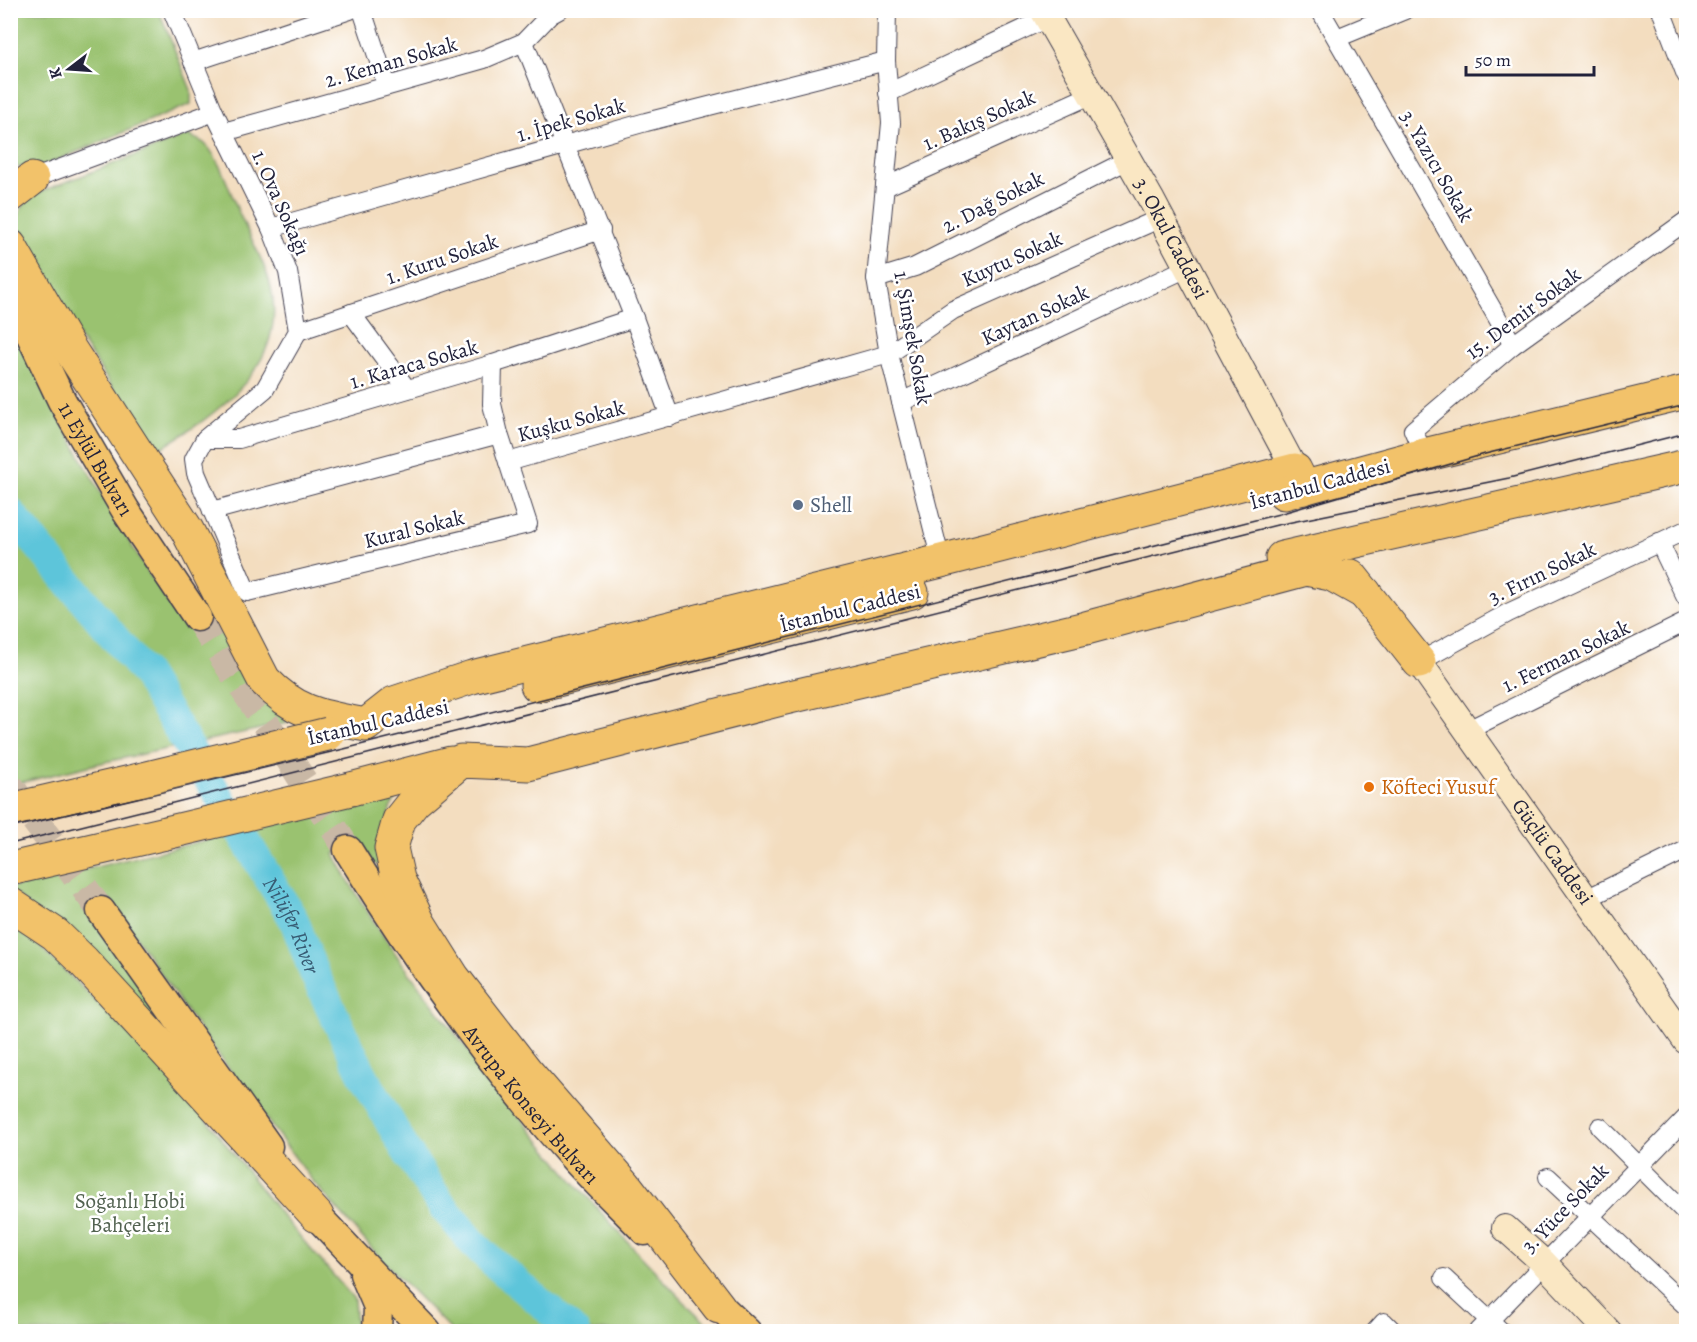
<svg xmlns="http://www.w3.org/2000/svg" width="1697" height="1342" viewBox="0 0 1697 1342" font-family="Alegreya,serif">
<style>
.green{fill:#9ac26f;stroke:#5e7255;stroke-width:1.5}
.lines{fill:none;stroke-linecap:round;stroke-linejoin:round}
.river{stroke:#5dc5da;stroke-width:30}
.primary-tunnel{stroke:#c9b8a5;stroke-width:28;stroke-dasharray:28 14;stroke-linecap:butt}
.street-casing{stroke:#413e4f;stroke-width:20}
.secondary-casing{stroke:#413e4f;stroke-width:28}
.primary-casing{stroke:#413e4f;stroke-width:31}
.highway-casing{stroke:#413e4f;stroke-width:35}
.street{stroke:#fff;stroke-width:18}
.secondary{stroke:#fae7c3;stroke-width:26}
.primary{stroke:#f2c26a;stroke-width:28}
.highway{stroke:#f2c26a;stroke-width:33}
.tram{stroke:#22223b;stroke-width:1.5}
.highway-bridge-casing{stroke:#413e4f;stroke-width:35;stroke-linecap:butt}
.highway-bridge{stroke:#f2c26a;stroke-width:33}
.service-dot{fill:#5c6f8a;stroke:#fff;stroke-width:2}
.food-dot{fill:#e8710a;stroke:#fff;stroke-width:2}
.labels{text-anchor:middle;stroke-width:5;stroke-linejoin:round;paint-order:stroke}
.street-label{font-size:21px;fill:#22223b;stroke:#fff}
.service-label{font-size:21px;fill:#4e5e75;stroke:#fff;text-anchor:start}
.food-label{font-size:21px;fill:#c56008;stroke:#fff;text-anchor:start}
.park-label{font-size:21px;fill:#526250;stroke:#fff}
.water-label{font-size:22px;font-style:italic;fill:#375b73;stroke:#fff}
</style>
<rect width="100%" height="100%" fill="#fff"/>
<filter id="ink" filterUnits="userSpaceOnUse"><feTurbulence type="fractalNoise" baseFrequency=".0167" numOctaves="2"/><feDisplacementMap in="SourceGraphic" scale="12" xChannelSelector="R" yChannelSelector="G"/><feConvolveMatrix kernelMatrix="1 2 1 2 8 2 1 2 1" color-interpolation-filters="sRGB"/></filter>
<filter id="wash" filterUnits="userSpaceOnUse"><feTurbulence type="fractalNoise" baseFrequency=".008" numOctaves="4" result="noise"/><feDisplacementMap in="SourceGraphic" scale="24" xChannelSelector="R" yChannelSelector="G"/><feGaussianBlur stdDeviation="1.35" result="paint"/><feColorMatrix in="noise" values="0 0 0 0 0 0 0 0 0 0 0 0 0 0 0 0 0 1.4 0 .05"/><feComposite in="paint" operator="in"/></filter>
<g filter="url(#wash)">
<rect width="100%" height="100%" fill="#f3ddbf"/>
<g class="green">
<polygon points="10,11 159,11 191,90 191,104 43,166 20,168 11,164"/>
<path d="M188,135C193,138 200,140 204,143C219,156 231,194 239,213C249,235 262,257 269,280C294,364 216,415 155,452L19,246C14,221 15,214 32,195Z"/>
<path d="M10,324C65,427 118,533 186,629L215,608L258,689L288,723L105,762L11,785Z"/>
<path d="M399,793L390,809L382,867L373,863L359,842L334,854C373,929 426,996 478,1063C528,1129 582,1193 639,1254C664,1280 688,1308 715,1331H452L381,1259L311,1179L189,1015L110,899L89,912L183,1046L11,890L10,888Z"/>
<polygon points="11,925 31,937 179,1084 283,1217 354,1299 356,1331 11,1332"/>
</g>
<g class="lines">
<path class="river" id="s1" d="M10,512L144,673L294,920L314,973L362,1073L405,1149L440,1203L473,1243L494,1263L575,1332"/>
</g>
</g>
<g filter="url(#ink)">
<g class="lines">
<g class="primary-tunnel">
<polyline points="197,617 348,850"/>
<polyline points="10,786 101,911"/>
</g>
<defs>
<g id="street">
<polyline points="172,10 214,112 271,228 288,272 298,331 265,389 205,439 194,459 196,473 247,592 528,524 508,462"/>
<polyline points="362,10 387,86"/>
<polyline points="887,10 886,61 891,123 876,279 889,354 941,561"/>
<polyline points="1320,10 1513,345"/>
<polyline points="1661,10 1686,75"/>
<polyline points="1337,38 1405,10"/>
<polyline points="524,42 634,318"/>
<polyline points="193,62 350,10"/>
<polyline points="888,93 1047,18"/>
<polyline points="224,132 484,59 524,42 550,15 559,10"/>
<polyline points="32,179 214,112"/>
<polyline points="885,187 1091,95"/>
<polyline points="271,228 646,122 886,61"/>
<polyline points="876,279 915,267 1128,160"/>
<polyline points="351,313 407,389"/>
<polyline points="298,331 601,230"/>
<polyline points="493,364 492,404 499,434"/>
<polyline points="901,402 1187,268"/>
<polyline points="205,439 239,439 493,364 634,318 670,417"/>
<polyline points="1424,455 1413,430 1513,345 1686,221"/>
<polyline points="212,511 499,434 508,462 889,354 953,310 1161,218"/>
<polyline points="1659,542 1686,598"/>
<polyline points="1419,662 1508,613 1686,530"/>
<polyline points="1466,731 1686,622"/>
<polyline points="1586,899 1686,850"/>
<polyline points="1600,1127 1686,1213"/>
<polyline points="1548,1177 1686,1306"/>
<polyline points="1444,1278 1502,1332"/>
<polyline points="1375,1332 1384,1322 1394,1332"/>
<polyline points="1478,1332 1686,1118"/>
</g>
<g id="secondary">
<path id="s2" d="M1043,10L1152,201L1295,470"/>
<path id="s3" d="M1419,662L1686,1041"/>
<polyline points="1505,1228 1543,1262 1609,1332"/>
</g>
<g id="primary">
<path id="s4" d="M10,292L62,401L126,511L197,617"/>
<path id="s5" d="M348,850C414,957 488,1062 572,1156C595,1182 621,1206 645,1231"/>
<polyline points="101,911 268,1146"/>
<polyline points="304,1199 317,1216 427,1332"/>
<polyline points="364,1274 378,1307 377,1332"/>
<polyline points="703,1290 747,1332"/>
</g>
<g id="highway">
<polyline points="10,196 32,179"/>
<path d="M10,246L69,348L187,530L264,680C296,714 323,717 366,725L394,703L472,677L941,561L1295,470L1304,488"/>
<polyline points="1284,493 1424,455 1686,392"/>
<polyline points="1282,558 1686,466"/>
<polyline points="1351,576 1419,662"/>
<polyline points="537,685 912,592"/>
<polyline points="351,789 451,763"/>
<polyline points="10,810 139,780"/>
<polyline points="10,869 166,833"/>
<polyline points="10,904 55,934 83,961 317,1216"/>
<polyline points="719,1307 625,1185 526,1071 453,977 419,923 398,879 391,848 399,820 414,801 461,761 528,764 781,699 1086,628 1306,569 1331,574 1365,593"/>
</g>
</defs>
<use href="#street" class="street-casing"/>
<use href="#secondary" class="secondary-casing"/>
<use href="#primary" class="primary-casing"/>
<use href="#highway" class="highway-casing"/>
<use href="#street" class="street"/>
<use href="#secondary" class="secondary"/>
<use href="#primary" class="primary"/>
<use href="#highway" class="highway"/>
<g class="tram">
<polyline points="10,828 344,749 1279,514 1485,454 1686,405"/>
<polyline points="10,844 1277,525 1509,478 1686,433"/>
</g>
<defs>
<g id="highway-bridge">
<polyline points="139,780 328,734"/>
<polyline points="166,833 351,789"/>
</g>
</defs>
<use href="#highway-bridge" class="highway-bridge-casing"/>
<use href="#highway-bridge" class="highway-bridge"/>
</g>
</g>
<circle class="service-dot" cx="798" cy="505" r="6"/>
<circle class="food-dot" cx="1369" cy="787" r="6"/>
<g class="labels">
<g class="street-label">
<text transform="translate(391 62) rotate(-16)" y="7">2. Keman Sokak</text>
<text transform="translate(571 120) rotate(-16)" y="7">1. İpek Sokak</text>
<text transform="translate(979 120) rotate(-24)" y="7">1. Bakış Sokak</text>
<text transform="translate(1437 166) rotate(60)" y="7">3. Yazıcı Sokak</text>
<text transform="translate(993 202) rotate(-27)" y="7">2. Dağ Sokak</text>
<text transform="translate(281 203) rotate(66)" y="7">1. Ova Sokağı</text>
<text dy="7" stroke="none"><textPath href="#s2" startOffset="262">3. Okul Caddesi</textPath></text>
<text transform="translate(442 259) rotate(-19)" y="7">1. Kuru Sokak</text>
<text transform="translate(1012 259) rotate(-24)" y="7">Kuytu Sokak</text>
<text transform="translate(1523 313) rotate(-37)" y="7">15. Demir Sokak</text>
<text transform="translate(1035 315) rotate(-25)" y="7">Kaytan Sokak</text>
<text transform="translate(913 338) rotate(80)" y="7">1. Şimşek Sokak</text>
<text transform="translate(414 364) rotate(-16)" y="7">1. Karaca Sokak</text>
<text transform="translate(571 421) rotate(-15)" y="7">Kuşku Sokak</text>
<text dy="7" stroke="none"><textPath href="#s4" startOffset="188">11 Eylül Bulvarı</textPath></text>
<text transform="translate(1320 484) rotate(-15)" y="7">İstanbul Caddesi</text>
<text transform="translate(414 529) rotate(-14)" y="7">Kural Sokak</text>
<text transform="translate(1542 573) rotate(-26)" y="7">3. Fırın Sokak</text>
<text transform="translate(850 608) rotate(-14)" y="7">İstanbul Caddesi</text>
<text transform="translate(1566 656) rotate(-26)" y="7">1. Ferman Sokak</text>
<text transform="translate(378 722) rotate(-13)" y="7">İstanbul Caddesi</text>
<text dy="7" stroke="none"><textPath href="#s3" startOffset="232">Güçlü Caddesi</textPath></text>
<text dy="7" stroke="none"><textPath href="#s5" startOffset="314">Avrupa Konseyi Bulvarı</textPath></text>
<text transform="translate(1565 1208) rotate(-46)" y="7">3. Yüce Sokak</text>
</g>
<g class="service-label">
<text x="810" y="512">Shell</text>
</g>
<g class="food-label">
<text x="1381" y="794">Köfteci Yusuf</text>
</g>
<g class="park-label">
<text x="130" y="1208">Soğanlı Hobi<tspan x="130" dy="24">Bahçeleri</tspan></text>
</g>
<g class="water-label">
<text dy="8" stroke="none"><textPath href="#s1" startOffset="502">Nilüfer River</textPath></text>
</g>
</g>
<rect width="1697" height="1342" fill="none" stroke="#fff" stroke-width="36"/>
<g transform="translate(69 69) rotate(253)" stroke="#ffffff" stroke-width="4.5" paint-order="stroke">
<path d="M0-4.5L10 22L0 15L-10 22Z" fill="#22223b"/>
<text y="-9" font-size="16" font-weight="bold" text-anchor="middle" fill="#22223b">K</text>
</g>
<path d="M1466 66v9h128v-9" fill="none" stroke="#22223b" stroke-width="3"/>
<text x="1475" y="66" font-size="18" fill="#22223b" stroke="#ffffff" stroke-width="4.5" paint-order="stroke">50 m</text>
</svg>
